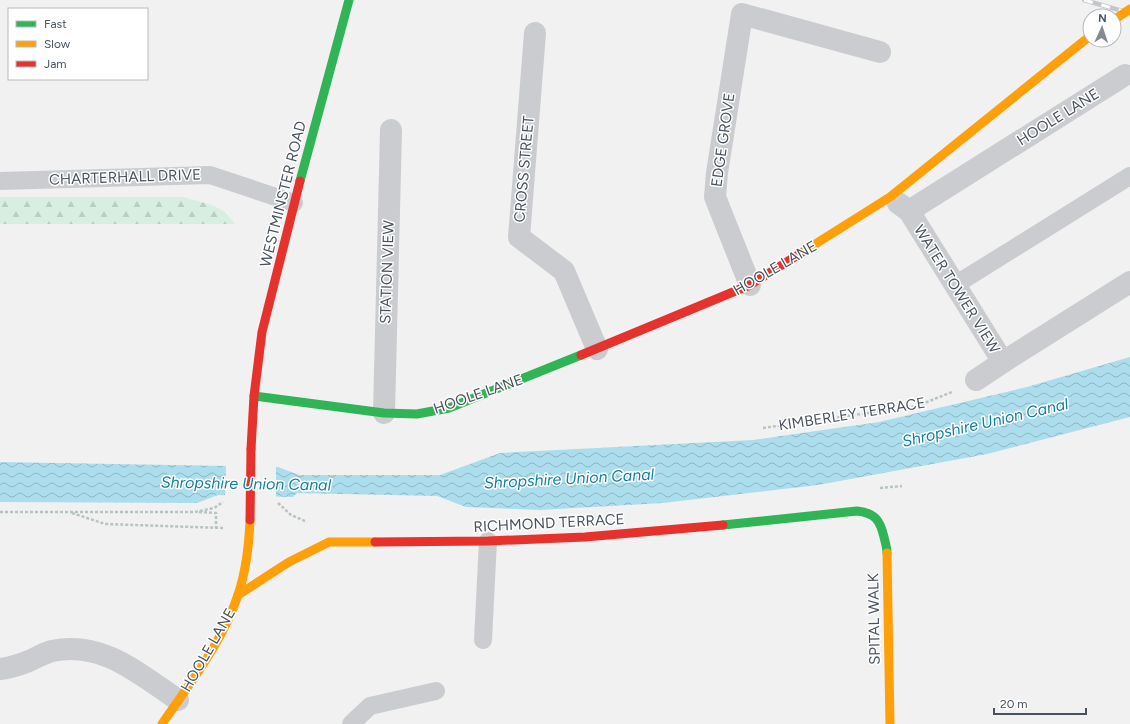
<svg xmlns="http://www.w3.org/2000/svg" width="1130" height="724" viewBox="0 0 1130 724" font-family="Figtree,sans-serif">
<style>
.forest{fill:url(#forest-firs)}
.water{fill:url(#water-waves)}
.pier{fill:#f1f1f1}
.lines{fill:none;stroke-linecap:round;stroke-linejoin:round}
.path{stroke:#b8c4c1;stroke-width:2.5;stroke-dasharray:3 2;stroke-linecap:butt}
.lane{stroke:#cacccf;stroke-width:18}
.street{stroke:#cacccf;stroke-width:22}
.fast{stroke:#30b455;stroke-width:9}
.slow{stroke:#ff9f0a;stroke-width:9}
.jam{stroke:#e5322d;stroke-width:9}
.rail-casing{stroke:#c5c6c9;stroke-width:4.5}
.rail{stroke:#fff;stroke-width:3;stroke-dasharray:9;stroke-linecap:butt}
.slow-bridge{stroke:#ff9f0a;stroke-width:9}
.jam-bridge{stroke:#e5322d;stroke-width:9}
.labels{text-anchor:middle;stroke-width:3;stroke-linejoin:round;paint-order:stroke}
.street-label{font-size:15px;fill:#48525d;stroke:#fff}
.water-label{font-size:16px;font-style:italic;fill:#107ea0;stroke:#fff}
</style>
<defs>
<pattern id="forest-firs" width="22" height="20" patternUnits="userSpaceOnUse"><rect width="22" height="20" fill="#d6efe0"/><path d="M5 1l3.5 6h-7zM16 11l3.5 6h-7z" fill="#b9cfc3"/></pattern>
<pattern id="water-waves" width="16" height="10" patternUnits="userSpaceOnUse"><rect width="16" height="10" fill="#acddec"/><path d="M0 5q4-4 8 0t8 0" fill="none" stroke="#8eb6c2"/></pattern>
</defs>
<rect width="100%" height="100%" fill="#f1f1f1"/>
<polygon class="forest" points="0,197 183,197 212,205 225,212 235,224 0,224"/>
<polygon class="water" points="1130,357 1130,417 987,454 818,485 663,503 540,510 466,507 437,496 297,493 293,497 218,495 197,503 0,502 0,462 278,467 299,475 440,475 500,453 753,440 879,422 1027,387"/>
<polygon class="pier" points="226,464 276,465 276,499 225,498"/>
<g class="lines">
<g class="path">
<polyline points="763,428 917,406 952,392"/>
<polyline points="880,488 902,486"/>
<polyline points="278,503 291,515 307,522"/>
<polyline points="0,512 195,512 214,508 223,502"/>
<polyline points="199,512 216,513 216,528"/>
<polyline points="72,513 105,524 223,528"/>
</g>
<g class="lane">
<polyline points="0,181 210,175 294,203"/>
<polyline points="955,285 1130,176"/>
<polyline points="483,640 488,541"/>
<polyline points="351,724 370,706 436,691"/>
</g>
<g class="street">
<polyline points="535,33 519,237 564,271 597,349"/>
<polyline points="898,203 909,211 1125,75"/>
<polyline points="909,211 1003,362 1130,282"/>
<polyline points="750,285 715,197 717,173 742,14 880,52"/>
<polyline points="976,380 1003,362"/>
<polyline points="384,413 391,130"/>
<path d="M0,669C10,668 19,665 29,661C36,658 44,653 52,651C102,640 139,674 178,700"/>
</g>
<g class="fast">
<polyline points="300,181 349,0"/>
<polyline points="254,396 384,413 417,414 449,408 581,355"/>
<path d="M723,525L857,511C875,513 880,520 884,537C885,542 887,547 887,553"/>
</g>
<g class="slow">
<polyline points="801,253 890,197 1090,36"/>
<polyline points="887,553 890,724"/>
<polyline points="238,595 289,562 329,542 375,542"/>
<path d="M162,724C190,683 222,643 238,595C246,571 249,545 250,520"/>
</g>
<g class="jam">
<polyline points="581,355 750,285 801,253"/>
<polyline points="251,449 254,396 262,332 300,181"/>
<polyline points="375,542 488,541 585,537 723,525"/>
</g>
<defs>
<polyline id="rail" points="1084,0 1130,13"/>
</defs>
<use href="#rail" class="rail-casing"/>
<use href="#rail" class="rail"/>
<polyline class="slow-bridge" points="1114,20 1130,9"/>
<polyline class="jam-bridge" points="250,520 251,449"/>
</g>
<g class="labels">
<g class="street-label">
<text transform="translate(1058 117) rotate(-32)" y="5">HOOLE LANE</text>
<text transform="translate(723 140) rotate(-82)" y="5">EDGE GROVE</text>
<text transform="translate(524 169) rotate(-85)" y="5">CROSS STREET</text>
<text transform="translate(125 177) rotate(-2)" y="5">CHARTERHALL DRIVE</text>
<text transform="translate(283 194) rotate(-76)" y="5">WESTMINSTER ROAD</text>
<text transform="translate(775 268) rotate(-30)" y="5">HOOLE LANE</text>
<text transform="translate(387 272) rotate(-88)" y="5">STATION VIEW</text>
<text transform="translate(957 289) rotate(58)" y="5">WATER TOWER VIEW</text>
<text transform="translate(478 394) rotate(-19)" y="5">HOOLE LANE</text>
<text transform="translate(852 414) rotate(-9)" y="5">KIMBERLEY TERRACE</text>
<text transform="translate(549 523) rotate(-3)" y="5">RICHMOND TERRACE</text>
<text transform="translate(874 619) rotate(-91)" y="5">SPITAL WALK</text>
<text transform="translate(208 650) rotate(-60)" y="5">HOOLE LANE</text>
</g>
<g class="water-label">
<text transform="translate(985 422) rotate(-13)" y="6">Shropshire Union Canal</text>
<text transform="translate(569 478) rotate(-3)" y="6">Shropshire Union Canal</text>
<text transform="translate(246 483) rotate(1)" y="6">Shropshire Union Canal</text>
</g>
</g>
<rect x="8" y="8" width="140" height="72" fill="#ffffff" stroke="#b6babe"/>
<rect x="16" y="21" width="20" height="6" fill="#30b455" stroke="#b6babe"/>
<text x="44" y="28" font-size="12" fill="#48525d">Fast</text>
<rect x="16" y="41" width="20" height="6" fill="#ff9f0a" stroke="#b6babe"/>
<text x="44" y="48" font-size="12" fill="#48525d">Slow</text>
<rect x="16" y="61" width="20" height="6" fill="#e5322d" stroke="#b6babe"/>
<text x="44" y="68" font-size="12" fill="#48525d">Jam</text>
<g transform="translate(1102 28) rotate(3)"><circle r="19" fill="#ffffff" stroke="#b6babe"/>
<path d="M0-3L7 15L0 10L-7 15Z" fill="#838a91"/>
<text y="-6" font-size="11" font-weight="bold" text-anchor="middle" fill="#48525d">N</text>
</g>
<path d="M994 708v6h92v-6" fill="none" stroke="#48525d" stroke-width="2"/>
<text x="1000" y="708" font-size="12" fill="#48525d" stroke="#ffffff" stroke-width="3" paint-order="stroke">20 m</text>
</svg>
